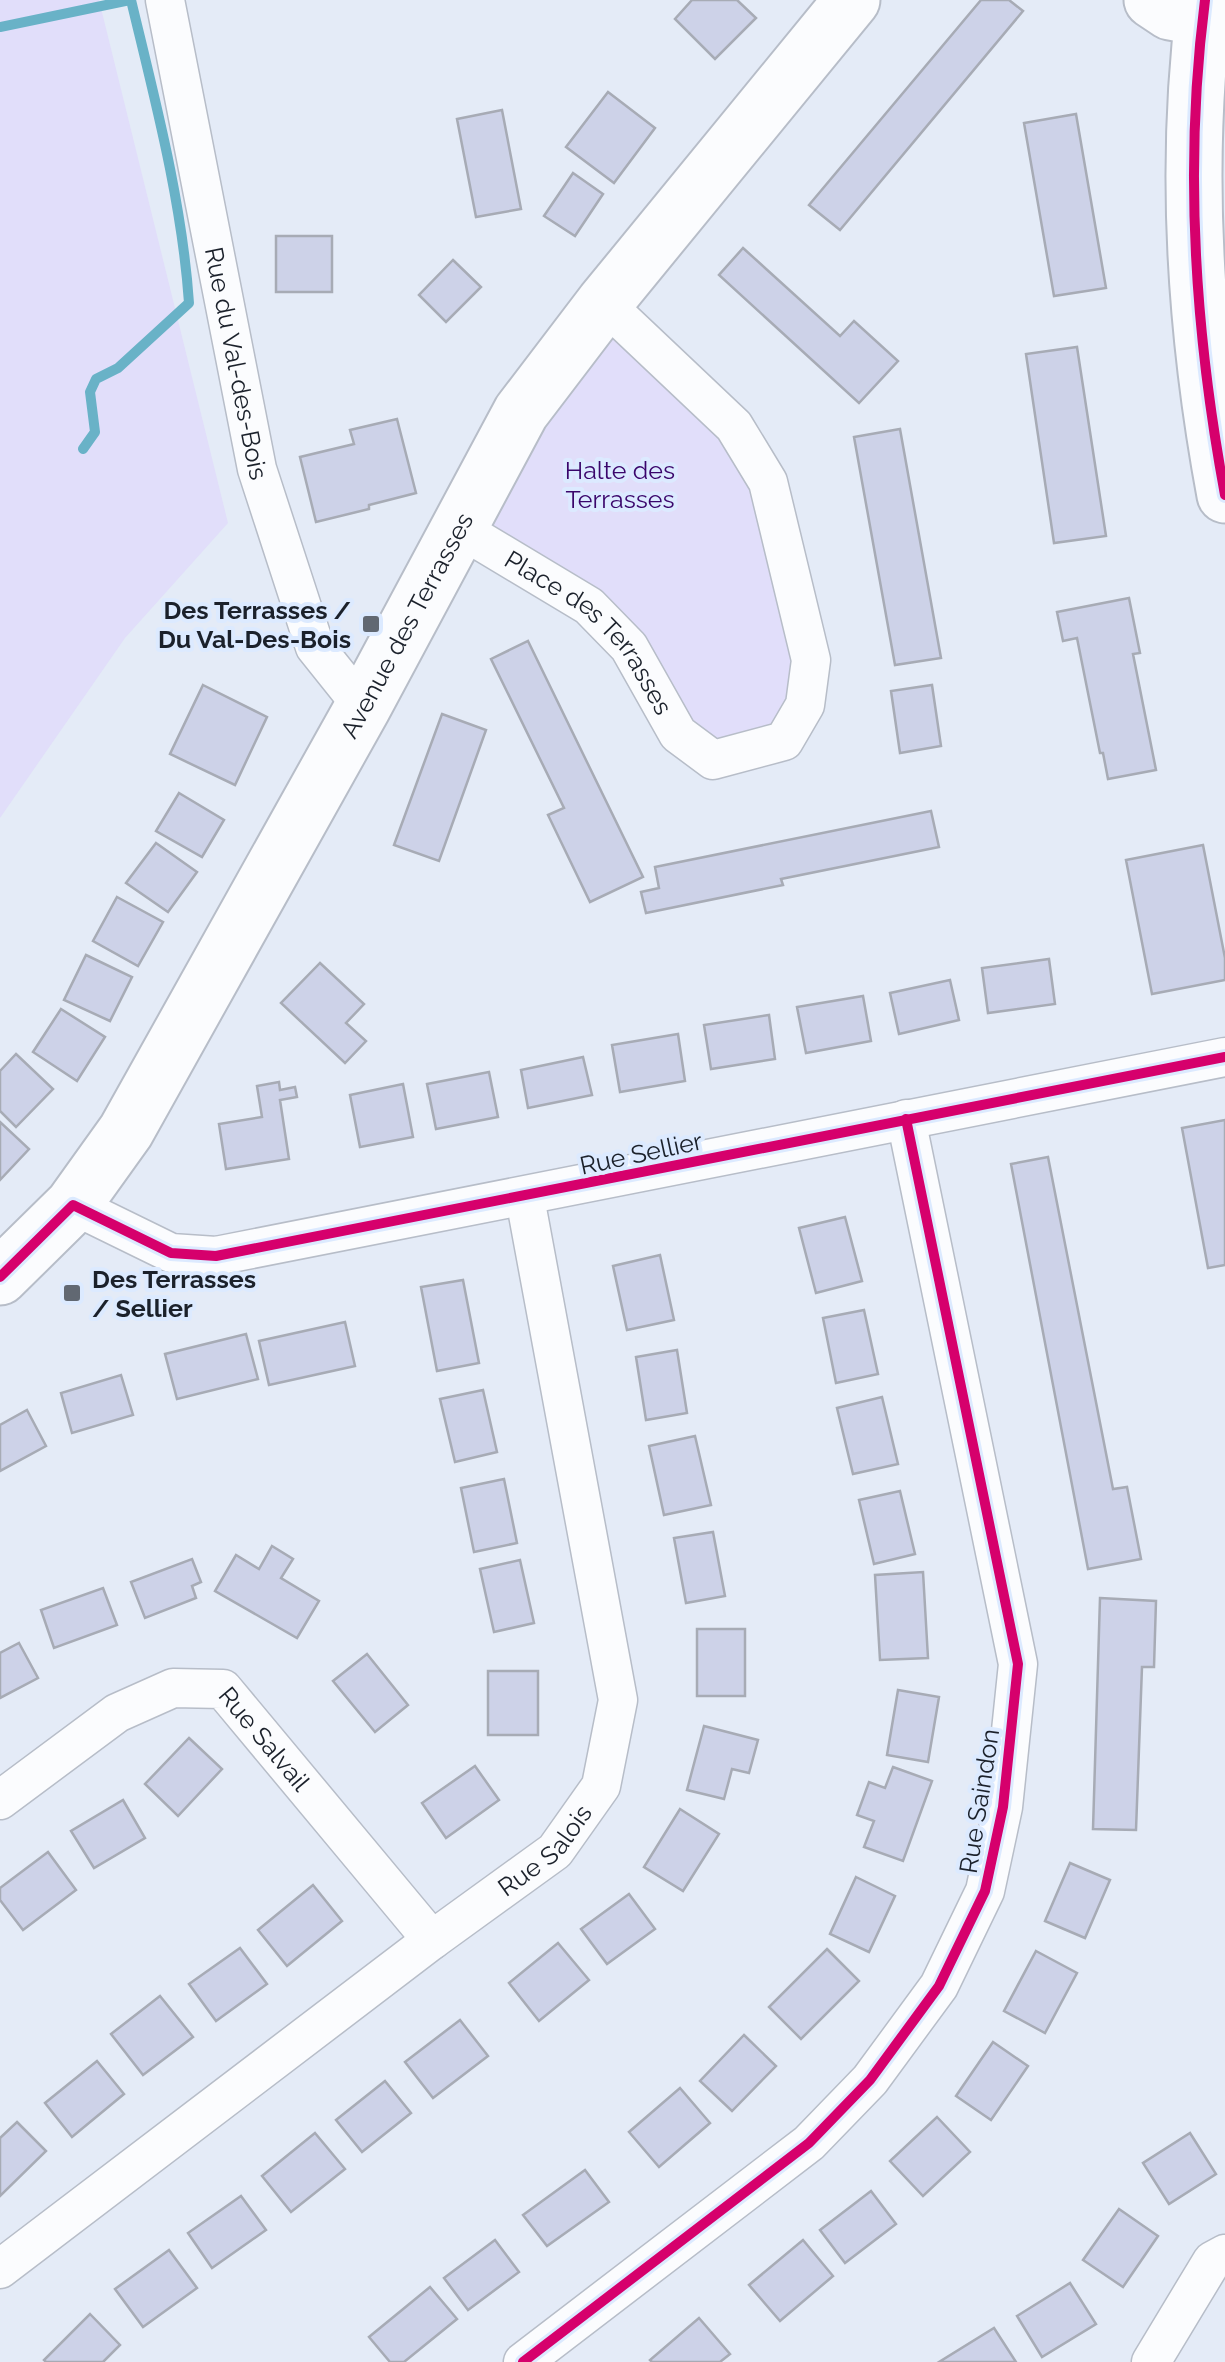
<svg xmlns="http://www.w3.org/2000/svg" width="1225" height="2362" viewBox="0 0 1225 2362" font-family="Raleway,sans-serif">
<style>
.green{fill:#e1defa}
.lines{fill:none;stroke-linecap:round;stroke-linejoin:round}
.stream{stroke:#69b2c7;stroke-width:10}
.building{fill:#cdd2e8;stroke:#a7abb5;stroke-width:2.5}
.street-casing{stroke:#b7bdc8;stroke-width:41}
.secondary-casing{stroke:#b7bdc8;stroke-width:59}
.street{stroke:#fbfcfe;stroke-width:38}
.secondary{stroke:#fbfcfe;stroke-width:55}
.cycleway-casing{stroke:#dceaff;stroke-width:16}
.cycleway{stroke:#d6006c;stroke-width:10}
.poi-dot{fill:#616872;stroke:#dceaff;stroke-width:4}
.labels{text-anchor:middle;stroke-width:8;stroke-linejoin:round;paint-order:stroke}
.street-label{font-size:25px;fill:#1b212b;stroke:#dceaff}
.park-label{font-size:25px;fill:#3a056b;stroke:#dceaff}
.poi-label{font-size:25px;font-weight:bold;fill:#1b212b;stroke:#dceaff;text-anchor:end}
</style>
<rect width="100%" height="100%" fill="#e4ebf7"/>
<g class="green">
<polygon points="0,0 99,0 228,523 125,638 0,818"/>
<polygon points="604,303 768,482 805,705 713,760 629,648 459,528"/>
</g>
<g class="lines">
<g class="stream">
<polyline points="0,27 130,0"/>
<path d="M83,449L95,432L90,392L96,379L118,368L189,303C182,201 155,100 131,0"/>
</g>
</g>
<g class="building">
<polygon points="692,0 737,0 756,18 715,59 675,19"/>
<polygon points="981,0 1009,0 1023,11 840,230 809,205"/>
<polygon points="608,92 655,128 614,183 566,147"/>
<polygon points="502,110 521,209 476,217 457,119"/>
<polygon points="1076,114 1106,288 1054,296 1024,123"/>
<polygon points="573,173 603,194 575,236 544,216"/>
<rect x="276" y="236" width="56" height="56"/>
<polygon points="743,248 840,336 854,321 898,361 859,403 719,275"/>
<polygon points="453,260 481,287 446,322 419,295"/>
<polygon points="1077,347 1106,536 1054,543 1026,354"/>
<polygon points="397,419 416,493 369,505 369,509 316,522 300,457 354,444 350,430"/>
<polygon points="900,429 941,658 895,665 854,437"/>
<polygon points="1129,598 1140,653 1133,654 1156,770 1108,779 1103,753 1100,753 1077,638 1063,641 1057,612"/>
<polygon points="528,641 643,877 590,902 548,815 564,808 491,659"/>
<polygon points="203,685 267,717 235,785 170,754"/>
<polygon points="932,685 941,746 900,753 891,691"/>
<polygon points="442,714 486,730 439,861 394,845"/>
<polygon points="179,793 224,820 202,857 156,831"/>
<polygon points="931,811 939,847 781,879 783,885 646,913 641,892 659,888 655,867"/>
<polygon points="156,843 197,872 168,912 126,883"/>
<polygon points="1203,845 1225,958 1225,980 1152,994 1126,860"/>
<polygon points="117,897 163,922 138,966 93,941"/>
<polygon points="86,955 132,977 110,1021 64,1000"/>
<polygon points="1049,959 1055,1004 988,1013 982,968"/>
<polygon points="320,963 364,1004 346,1023 366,1041 345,1063 281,1003"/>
<polygon points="950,980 959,1020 899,1034 890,993"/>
<polygon points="863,996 871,1041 806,1053 797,1007"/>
<polygon points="61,1009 105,1037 77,1081 33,1052"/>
<polygon points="769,1015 775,1059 711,1069 704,1025"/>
<polygon points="678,1034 685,1081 620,1092 612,1045"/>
<polygon points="16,1054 53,1089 16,1127 0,1111 0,1071"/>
<polygon points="583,1057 592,1095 528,1108 521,1070"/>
<polygon points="489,1072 498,1117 436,1129 427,1084"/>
<polygon points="279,1082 280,1090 295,1087 297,1097 280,1100 289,1159 226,1169 219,1124 262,1117 257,1086"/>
<polygon points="403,1084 413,1137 360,1147 350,1095"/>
<polygon points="1225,1120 1225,1265 1208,1268 1182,1128"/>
<polygon points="0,1122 29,1149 0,1180"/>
<polygon points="1048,1157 1113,1489 1127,1487 1141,1559 1088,1569 1011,1164"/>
<polygon points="845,1217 862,1281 816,1293 799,1228"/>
<polygon points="660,1255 674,1320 627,1330 613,1266"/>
<polygon points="463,1280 479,1363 437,1371 421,1287"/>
<polygon points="864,1310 878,1374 836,1383 823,1318"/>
<polygon points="345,1322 355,1366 269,1385 259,1341"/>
<polygon points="246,1334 258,1379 177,1399 165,1354"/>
<polygon points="677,1350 687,1413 646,1420 636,1357"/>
<polygon points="121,1375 133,1415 72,1433 61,1393"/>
<polygon points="483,1390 497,1452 455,1462 440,1399"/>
<polygon points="882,1397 898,1464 853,1474 837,1408"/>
<polygon points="27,1410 46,1446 0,1471 0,1425"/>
<polygon points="695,1436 711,1505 664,1515 649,1446"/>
<polygon points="504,1479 517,1543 474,1552 461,1488"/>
<polygon points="900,1491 915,1554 874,1564 859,1500"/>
<polygon points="713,1532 725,1596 686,1603 674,1538"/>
<polygon points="272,1546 293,1559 281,1578 319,1601 297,1638 215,1591 236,1555 259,1569"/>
<polygon points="192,1559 201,1582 192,1586 196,1598 145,1618 131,1582"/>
<polygon points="520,1560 534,1623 494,1632 480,1569"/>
<polygon points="923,1572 928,1658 880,1660 875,1575"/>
<polygon points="103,1588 117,1625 54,1648 41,1610"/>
<polygon points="1100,1598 1156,1601 1154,1667 1142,1667 1136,1830 1093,1829"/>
<rect x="697" y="1629" width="48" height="67"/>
<polygon points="19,1643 38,1678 0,1698 0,1653"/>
<polygon points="367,1654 408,1705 375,1732 333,1681"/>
<rect x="488" y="1671" width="50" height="64"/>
<polygon points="898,1690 939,1697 928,1762 887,1755"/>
<polygon points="704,1726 758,1740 749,1773 732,1769 724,1799 687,1790"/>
<polygon points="189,1738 222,1769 178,1816 145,1784"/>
<polygon points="475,1766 499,1800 446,1838 422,1803"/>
<polygon points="893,1767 932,1781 903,1861 864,1847 874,1821 857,1815 869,1782 885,1788"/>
<polygon points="123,1800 145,1838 94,1868 71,1831"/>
<polygon points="680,1809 719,1834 683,1891 644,1867"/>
<polygon points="48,1852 76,1890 23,1930 0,1900 0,1888"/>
<polygon points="1070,1863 1110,1880 1085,1938 1045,1921"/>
<polygon points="856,1877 895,1896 869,1952 830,1934"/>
<polygon points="313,1885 342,1921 287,1966 258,1930"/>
<polygon points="629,1894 655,1929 607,1964 581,1929"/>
<polygon points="558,1943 589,1980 539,2021 509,1983"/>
<polygon points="240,1948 267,1984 216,2021 189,1984"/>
<polygon points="827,1949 859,1981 801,2039 769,2007"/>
<polygon points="1036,1951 1077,1973 1045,2033 1004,2011"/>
<polygon points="160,1996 193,2037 143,2075 111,2034"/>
<polygon points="460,2020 488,2056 433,2098 405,2062"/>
<polygon points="744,2035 776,2066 732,2111 700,2081"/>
<polygon points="993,2042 1028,2066 991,2120 956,2096"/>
<polygon points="97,2061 124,2094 72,2137 45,2103"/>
<polygon points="385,2081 411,2113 362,2152 336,2120"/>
<polygon points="680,2088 710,2123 659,2167 629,2132"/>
<polygon points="937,2117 970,2152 923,2196 890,2161"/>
<polygon points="17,2122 46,2151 0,2196 0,2138"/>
<polygon points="315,2133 345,2169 291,2212 262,2176"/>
<polygon points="1190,2133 1216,2174 1169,2204 1143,2163"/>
<polygon points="585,2170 609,2202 547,2246 523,2215"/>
<polygon points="871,2191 896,2224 845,2263 820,2230"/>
<polygon points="241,2196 266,2230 212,2268 188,2233"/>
<polygon points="1119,2209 1158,2236 1123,2287 1083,2260"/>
<polygon points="495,2240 519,2272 468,2310 444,2278"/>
<polygon points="803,2240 833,2276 780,2321 749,2285"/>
<polygon points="169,2250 197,2288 143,2327 115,2289"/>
<polygon points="1070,2283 1096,2324 1042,2357 1017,2316"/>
<polygon points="430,2287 457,2319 404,2362 390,2362 369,2337"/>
<polygon points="90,2314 120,2345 103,2362 46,2362 44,2360"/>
<polygon points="699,2318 730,2354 720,2362 652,2362 650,2360"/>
<polygon points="994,2328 1016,2362 939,2362"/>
</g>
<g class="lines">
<defs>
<g id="street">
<path id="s1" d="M165,0L257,469L315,647L363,707"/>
<path id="s2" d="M459,528L589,606L629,647L678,734L713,760L784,741L805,705L811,660L768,482L734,426L604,303"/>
<polyline points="73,1205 171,1253 216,1256 1225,1057"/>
<path id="s3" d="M0,1800L117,1713L173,1688L223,1689L432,1940"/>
<path id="s4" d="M0,2269L432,1940L555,1851L601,1786L618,1700L525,1198"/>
<polyline points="523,2362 809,2143 870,2080 939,1986 985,1891 1003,1807 1018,1664 906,1119"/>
<polyline points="1151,2362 1212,2261 1225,2254"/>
</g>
<g id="secondary">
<polyline points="1152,0 1170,12 1203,18"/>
<path d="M1205,0C1184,163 1195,334 1225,495"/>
<path id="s5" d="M0,1277L73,1205L126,1131L363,707L521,412L604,303L852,0"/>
</g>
</defs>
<use href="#street" class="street-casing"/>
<use href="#secondary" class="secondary-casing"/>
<use href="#street" class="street"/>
<use href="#secondary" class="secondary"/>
<defs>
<g id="cycleway">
<path d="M1205,0C1184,163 1195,334 1225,495"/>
<polyline points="0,1277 73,1205 171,1253 216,1256 1225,1057"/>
<polyline points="523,2362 809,2143 870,2080 939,1986 985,1891 1003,1807 1018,1664 906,1119"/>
</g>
</defs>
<use href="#cycleway" class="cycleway-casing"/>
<use href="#cycleway" class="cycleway"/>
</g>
<g class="poi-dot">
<rect x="361" y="614" width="20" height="20" rx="5"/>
<rect x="62" y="1283" width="20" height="20" rx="5"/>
</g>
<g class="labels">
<g class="street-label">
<text dy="9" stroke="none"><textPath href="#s1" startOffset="370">Rue du Val-des-Bois</textPath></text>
<text dy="9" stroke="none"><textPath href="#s5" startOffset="772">Avenue des Terrasses</textPath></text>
<text dy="9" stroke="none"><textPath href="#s2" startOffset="170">Place des Terrasses</textPath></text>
<text transform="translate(641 1153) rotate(-12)" y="9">Rue Sellier</text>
<text dy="9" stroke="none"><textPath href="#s3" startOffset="322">Rue Salvail</textPath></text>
<text transform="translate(979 1801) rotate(-81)" y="9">Rue Saindon</text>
<text dy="9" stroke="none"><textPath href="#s4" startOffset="688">Rue Salois</textPath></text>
</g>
<g class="park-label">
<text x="620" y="479">Halte des<tspan x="620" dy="29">Terrasses</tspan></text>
</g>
<g class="poi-label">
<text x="351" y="619">Des Terrasses /<tspan x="351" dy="29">Du Val-Des-Bois</tspan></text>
<text x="92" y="1288" text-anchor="start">Des Terrasses<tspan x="92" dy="29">/ Sellier</tspan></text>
</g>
</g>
</svg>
